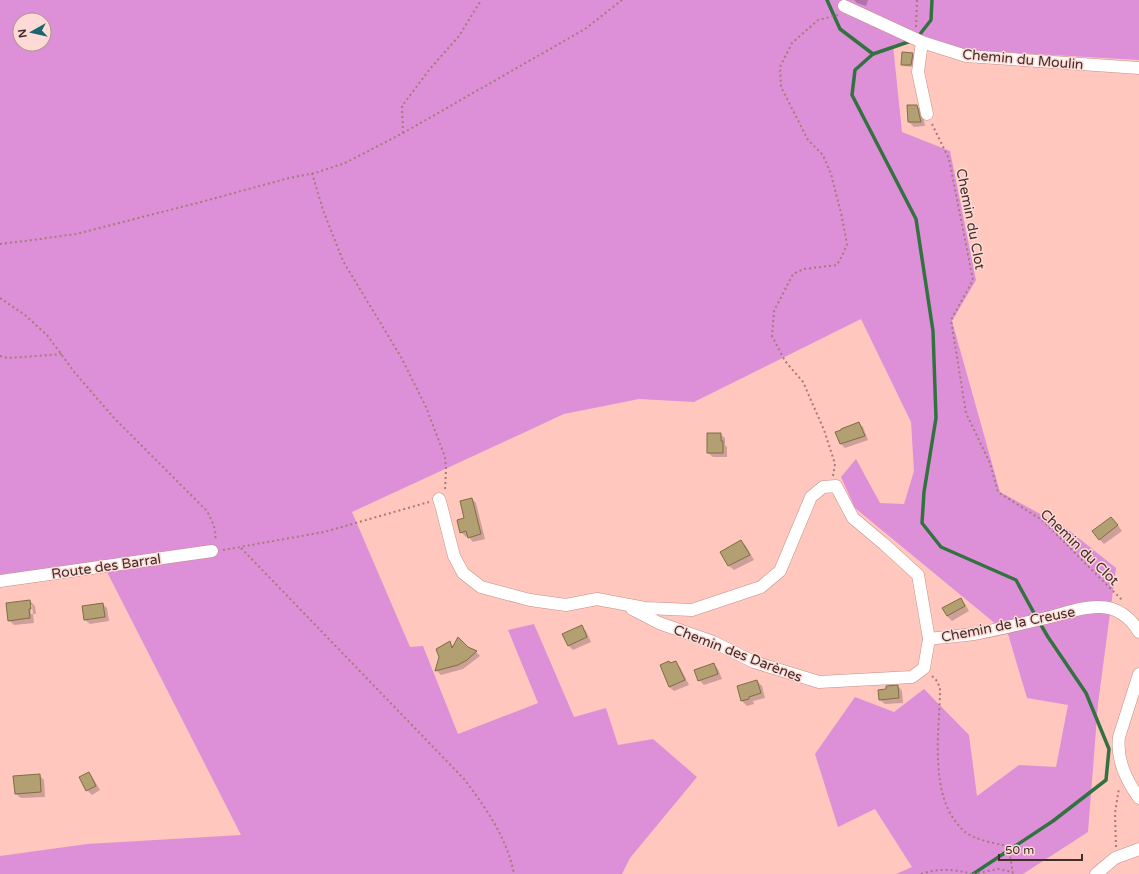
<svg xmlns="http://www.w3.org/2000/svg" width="1139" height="874" viewBox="0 0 1139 874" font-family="'Varela Round',sans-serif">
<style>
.green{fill:#dd90d8;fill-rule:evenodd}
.shadow{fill:#0003;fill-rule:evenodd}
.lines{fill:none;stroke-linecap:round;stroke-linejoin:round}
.stream{stroke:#337240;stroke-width:3.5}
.building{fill:#b2a072;stroke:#7f6e41}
.minor-casing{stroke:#c48f87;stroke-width:13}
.path{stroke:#a47c76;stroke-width:2;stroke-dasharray:2 3;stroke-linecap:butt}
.minor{stroke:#fff;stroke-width:12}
.labels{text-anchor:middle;stroke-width:3;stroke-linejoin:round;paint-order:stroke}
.street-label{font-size:14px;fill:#432d2a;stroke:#fddad5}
</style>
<rect width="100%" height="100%" fill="#ffc7be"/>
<path class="green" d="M0,0H1139V60L946,49L922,42L893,45L902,132L950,151L976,280L952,321L1000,492L1066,528L1116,568L1098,704L1088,832L1023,874H896L912,867L875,809L838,827L815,754L855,697L894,712L924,689L969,735L977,796L1019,765L1056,767L1068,705L1027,698L1008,634L855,508L841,477L856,459L880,503L904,504L914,471L911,422L861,319L694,402L639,399L564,414L352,512L410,647L423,646L458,734L538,703L508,630L534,624L574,717L606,708L618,745L653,739L697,777L630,858L622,874H0V856L87,844L241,835L105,568L0,579ZM20,20H44V44H20Z"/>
<g class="shadow">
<polygon points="854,0 868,0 866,6 857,3"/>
<polygon points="912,54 915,56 913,67 904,66 902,64"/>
<polygon points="917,106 922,111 925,126 914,127 909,122"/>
<polygon points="859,423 863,427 868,440 845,448 841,444 837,433"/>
<polygon points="720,434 725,438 725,445 727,447 727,457 713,457 708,453"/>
<polygon points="472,499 476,503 485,539 473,542 468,536 466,537 461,532"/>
<polygon points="1116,523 1122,531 1104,544 1099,539"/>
<polygon points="741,541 746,546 754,560 734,570 729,566 722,552"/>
<polygon points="960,599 965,604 969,611 952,621 947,616"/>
<path d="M30,601L35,606L36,614H33L34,623L14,625L9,620ZM30,605H32L33,614H31Z"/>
<polygon points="102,604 107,608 109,621 90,624 85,620"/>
<polygon points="581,626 586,631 591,642 573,650 568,645"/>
<polygon points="450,643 454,647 467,648 476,652 480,656 463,669 441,675 437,671"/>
<polygon points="669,662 671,664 675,662 680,667 689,685 674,691 669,687"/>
<polygon points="713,664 718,669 722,679 704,685 699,680"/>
<polygon points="757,681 762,686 765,698 753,701 754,704 747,706 742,701 738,687"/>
<polygon points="898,686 902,691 903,703 885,704 880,700"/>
<polygon points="89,773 93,778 100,790 92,795 87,790"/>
<polygon points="39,775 44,780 45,797 21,798 16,794"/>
</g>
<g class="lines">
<g class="stream">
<polyline points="827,0 840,29 873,54 855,70 852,95 916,219 933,331 936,418 924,492 922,523 941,547 1016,580 1034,613"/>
<polyline points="917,38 931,20 932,0"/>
<polyline points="873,54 911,41"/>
<polyline points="973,874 1053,821 1106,780 1109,749 1086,693 1048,637 1041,625"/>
</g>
</g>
<g class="building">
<polygon points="902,52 913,53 911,65 901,65"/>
<polygon points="907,105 917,105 921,122 908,122"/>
<polygon points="859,422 865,436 840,444 835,432 841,430 841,429"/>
<polygon points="707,433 721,433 721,441 723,441 723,453 707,453"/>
<polygon points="472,498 481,534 468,538 466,531 460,533 457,520 464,518 460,501"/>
<polygon points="1111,517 1118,525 1099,540 1092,531"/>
<polygon points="741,540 750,555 728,566 720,552"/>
<polygon points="961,598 965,606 947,616 942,608"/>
<polygon points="30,600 31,609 29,609 30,618 8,621 6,603"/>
<polygon points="103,603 105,617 84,620 82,606"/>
<polygon points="582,625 587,637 568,646 562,634"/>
<polygon points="458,637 468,647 477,651 467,660 458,665 435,671 439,657 436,649 450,641 452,648"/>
<polygon points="669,661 670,663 676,661 685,680 669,687 660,665"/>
<polygon points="714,663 718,674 698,681 694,670"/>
<polygon points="757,680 761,693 749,697 749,699 741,701 737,686"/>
<polygon points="898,685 899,698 879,700 878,690 886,689 886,686"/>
<polygon points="89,772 96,786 86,791 79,777"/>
<polygon points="40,774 41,792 15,794 13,776"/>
</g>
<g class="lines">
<defs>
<g id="minor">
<polyline points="844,6 922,42 966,56 1139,68"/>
<polyline points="922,42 918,72 927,114"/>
<path d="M439,499L441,505L454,556L463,573L481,587L530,600L566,605L597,599L645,608L692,610L761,587L780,571L811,497L823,487L836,486L853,518L884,544L918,575L929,639C944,637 959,636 974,634C998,630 1022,623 1046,618C1064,614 1082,606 1100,607C1117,607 1131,618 1139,632"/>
<polyline points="0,581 212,551"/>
<polyline points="632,609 659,623 713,642 754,662 819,682 912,677 924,668 929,639"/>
<path d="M1139,674L1119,737C1116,760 1126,780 1139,798"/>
<polyline points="1096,874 1115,858 1139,849"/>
</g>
</defs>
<use href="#minor" class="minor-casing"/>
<g class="path">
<polyline points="916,27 917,0"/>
<polyline points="932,124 949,159 973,280 951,320 966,413 990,463 998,492 1042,520 1122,600"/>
<polyline points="403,133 402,106 429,70 459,36 480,2 479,0"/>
<polyline points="312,173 323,210 343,261 401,357 426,407 445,457 446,469 445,491"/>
<polyline points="0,244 25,241 76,234 201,202 289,178 315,173 345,163 403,133 585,29 622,0"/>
<path d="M0,298L25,315L47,335L75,373L114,418L207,511C212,521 217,530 215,541"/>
<polyline points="0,356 8,358 62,354"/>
<polyline points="833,476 835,464 824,430 803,382 785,361 772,336 774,311 793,274 804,269 837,265 843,254 847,244 841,213 831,174 823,155 808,140 781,87 780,67 792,43 818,20 838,15"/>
<path d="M241,548L464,779C486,808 507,838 514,874"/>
<polyline points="223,550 324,532 429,502"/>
<path d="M932,676L937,681L940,688C940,732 927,797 964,831C973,839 992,843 1003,845L1010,856L1013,874"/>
<polyline points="1116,847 1115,813 1119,788"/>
<path d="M921,874C938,868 955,869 972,874"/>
<polyline points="973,874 998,869 1013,872"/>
</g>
<use href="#minor" class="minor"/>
</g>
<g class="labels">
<g class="street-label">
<text transform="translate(1023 59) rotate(5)" y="5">Chemin du Moulin</text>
<text transform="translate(971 219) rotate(79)" y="5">Chemin du Clot</text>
<text transform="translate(1080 547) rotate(44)" y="5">Chemin du Clot</text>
<text transform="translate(106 566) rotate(-8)" y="5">Route des Barral</text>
<text transform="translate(1008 624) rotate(-11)" y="5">Chemin de la Creuse</text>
<text transform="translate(738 653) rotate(21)" y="5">Chemin des Darènes</text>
</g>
</g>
<g transform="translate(32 32) rotate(262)"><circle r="19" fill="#fddad5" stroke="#b39591"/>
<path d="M0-3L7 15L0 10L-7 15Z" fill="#1a6570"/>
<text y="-6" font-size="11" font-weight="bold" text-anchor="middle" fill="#432d2a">N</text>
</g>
<path d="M999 854v6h83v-6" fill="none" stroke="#432d2a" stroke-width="2"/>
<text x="1005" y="854" font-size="12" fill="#432d2a" stroke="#fddad5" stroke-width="3" paint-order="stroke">50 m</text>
</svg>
